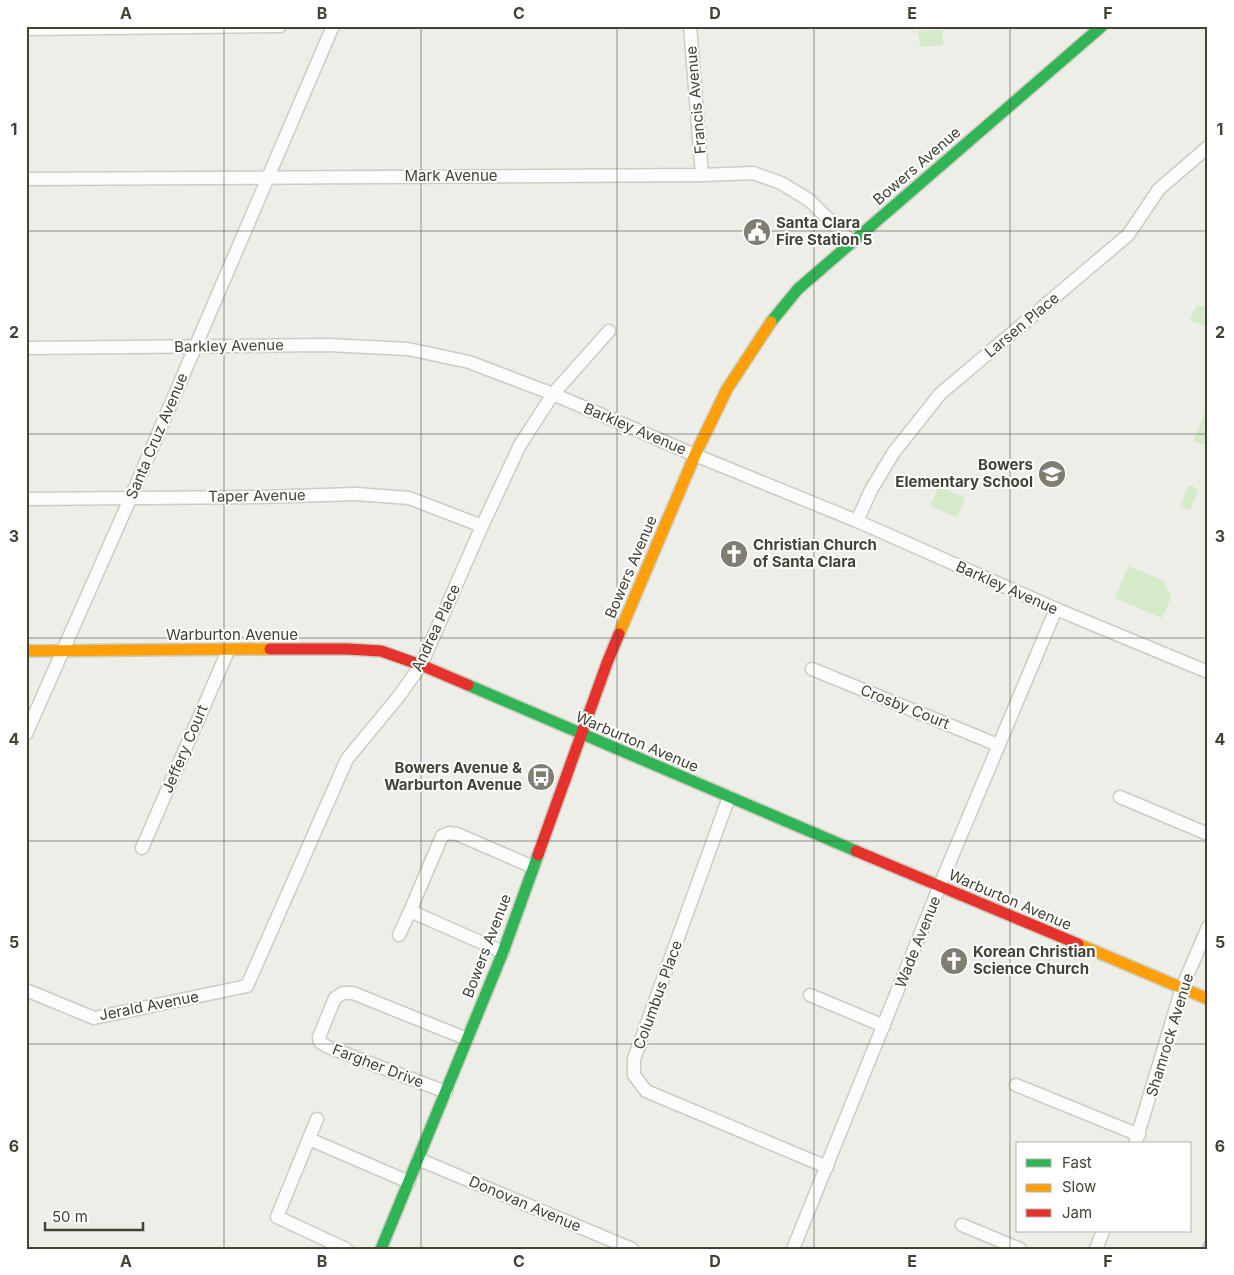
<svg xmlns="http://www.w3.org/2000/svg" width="1234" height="1275" viewBox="0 0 1234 1275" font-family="Inter,sans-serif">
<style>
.green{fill:#d4eac8}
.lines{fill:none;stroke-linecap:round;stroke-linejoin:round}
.stream{stroke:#b7cbee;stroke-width:4}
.street-casing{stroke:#ccccc5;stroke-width:15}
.fast-casing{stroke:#ccccbe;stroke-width:14}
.slow-casing{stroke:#ccccbe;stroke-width:14}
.jam-casing{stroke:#ccccbe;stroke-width:14}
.street{stroke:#fcfcfc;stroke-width:12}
.fast{stroke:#30b455;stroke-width:11}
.slow{stroke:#ff9f0a;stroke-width:11}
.jam{stroke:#e5322d;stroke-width:11}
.grid{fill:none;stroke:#444234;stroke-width:1;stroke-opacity:0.55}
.labels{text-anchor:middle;stroke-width:4;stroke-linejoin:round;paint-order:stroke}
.street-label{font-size:15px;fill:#444234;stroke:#fff}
.poi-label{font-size:15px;font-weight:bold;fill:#444234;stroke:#fff;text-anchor:start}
.neatline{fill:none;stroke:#444234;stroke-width:2}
.grid-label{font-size:16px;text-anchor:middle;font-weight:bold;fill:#444234}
</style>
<rect width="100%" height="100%" fill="#eeeee8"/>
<g class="green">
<polygon points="942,30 943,45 920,47 918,31"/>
<polygon points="1197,305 1208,308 1208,328 1190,320"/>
<polygon points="1207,408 1208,408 1208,447 1193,441"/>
<polygon points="1189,485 1199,489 1190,511 1180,506"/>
<polygon points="939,486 965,498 957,518 930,506"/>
<polygon points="1128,566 1163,580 1171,597 1162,618 1115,598"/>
</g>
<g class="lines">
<polyline class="stream" points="1202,1249 1208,1239"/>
<defs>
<g id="street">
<polyline points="690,26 702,175"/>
<polyline points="26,29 280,26"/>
<polyline points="26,179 702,175 753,173 781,183 809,200 852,242"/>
<polyline points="26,348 328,345 408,349 469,362 553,394 695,455 857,521 1056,609 1208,672"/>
<polyline points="26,499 259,497 356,494 409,498 482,526"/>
<polyline points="857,521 871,490 894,452 940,394 1128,235 1159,189 1208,147"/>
<polyline points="812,669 998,745"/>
<polyline points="26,734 130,499 333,26"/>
<polyline points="729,797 634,1059 634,1075 646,1091 827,1167"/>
<polyline points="1120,797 1208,834"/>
<polyline points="142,848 228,651"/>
<polyline points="399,935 410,911"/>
<polyline points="503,952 410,911 442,836 449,833 457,834 533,867"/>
<polyline points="26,990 94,1018 247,986 347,759 399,696 421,665 482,526 520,445 553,394 609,331"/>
<polyline points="810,995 884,1026"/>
<polyline points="1016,1085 1139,1135"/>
<polyline points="446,1092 328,1047 320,1042 319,1037 335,998 343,993 353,993 467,1039"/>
<polyline points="317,1119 277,1217 346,1249"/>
<polyline points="309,1139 409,1182"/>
<polyline points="1135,1144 1182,988 1208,927"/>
<polyline points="418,1159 632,1249"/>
<polyline points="962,1225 1020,1249"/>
<polyline points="793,1249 945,873 1056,609"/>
<polyline points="1096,1249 1103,1231"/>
</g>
<g id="fast">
<polyline points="771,322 798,289 1102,26"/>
<polyline points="468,685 856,851"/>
<polyline points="381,1249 503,952 538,855"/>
</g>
<g id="slow">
<polyline points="619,634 695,455 727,389 771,322"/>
<polyline points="26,651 270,649"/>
<polyline points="1078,944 1208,999"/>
</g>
<g id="jam">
<polyline points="270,649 347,649 381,651 421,665 468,685"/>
<polyline points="856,851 1078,944"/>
<polyline points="538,855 607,663 619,634"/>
</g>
</defs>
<use href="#street" class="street-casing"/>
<use href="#fast" class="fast-casing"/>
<use href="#slow" class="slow-casing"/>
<use href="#jam" class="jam-casing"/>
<use href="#street" class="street"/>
<use href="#fast" class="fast"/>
<use href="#slow" class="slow"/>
<use href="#jam" class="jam"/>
</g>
<path class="grid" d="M224,26V1249M421,26V1249M617,26V1249M814,26V1249M1010,26V1249M26,231H1208M26,434H1208M26,638H1208M26,841H1208M26,1044H1208"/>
<defs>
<symbol id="civic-disc" viewBox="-11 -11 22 22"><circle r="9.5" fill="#807e73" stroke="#fff"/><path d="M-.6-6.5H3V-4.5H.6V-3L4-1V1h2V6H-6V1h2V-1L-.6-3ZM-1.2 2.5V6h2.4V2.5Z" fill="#fff"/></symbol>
<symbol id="school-disc" viewBox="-11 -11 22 22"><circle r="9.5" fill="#807e73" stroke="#fff"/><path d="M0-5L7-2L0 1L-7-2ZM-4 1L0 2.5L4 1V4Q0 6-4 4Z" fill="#fff"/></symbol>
<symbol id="church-disc" viewBox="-11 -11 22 22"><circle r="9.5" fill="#807e73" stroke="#fff"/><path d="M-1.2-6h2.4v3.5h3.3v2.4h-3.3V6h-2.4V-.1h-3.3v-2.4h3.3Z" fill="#fff"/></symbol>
<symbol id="bus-disc" viewBox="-11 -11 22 22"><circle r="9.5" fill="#807e73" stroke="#fff"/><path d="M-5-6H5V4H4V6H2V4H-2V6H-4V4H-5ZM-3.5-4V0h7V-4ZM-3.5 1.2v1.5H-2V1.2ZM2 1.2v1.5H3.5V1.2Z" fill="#fff"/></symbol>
</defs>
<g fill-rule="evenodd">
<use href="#civic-disc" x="741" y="216" width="32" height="32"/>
<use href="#school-disc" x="1036" y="458" width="32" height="32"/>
<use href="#church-disc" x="718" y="538" width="32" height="32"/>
<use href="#bus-disc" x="525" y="761" width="32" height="32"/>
<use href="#church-disc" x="938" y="945" width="32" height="32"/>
</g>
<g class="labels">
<g class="street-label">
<text transform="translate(696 100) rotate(-95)" y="5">Francis Avenue</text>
<text transform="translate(917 166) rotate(-41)" y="5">Bowers Avenue</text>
<text x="451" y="181">Mark Avenue</text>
<text transform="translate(1022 325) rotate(-40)" y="5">Larsen Place</text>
<text transform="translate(229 346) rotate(-1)" y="5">Barkley Avenue</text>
<text transform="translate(635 429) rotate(23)" y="5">Barkley Avenue</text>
<text transform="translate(157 436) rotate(-67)" y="5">Santa Cruz Avenue</text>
<text transform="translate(257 496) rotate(-1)" y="5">Taper Avenue</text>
<text transform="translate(631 567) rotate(-67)" y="5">Bowers Avenue</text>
<text transform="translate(1007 588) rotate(24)" y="5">Barkley Avenue</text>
<text transform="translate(436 628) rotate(-65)" y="5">Andrea Place</text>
<text x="232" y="640">Warburton Avenue</text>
<text transform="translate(905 707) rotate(22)" y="5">Crosby Court</text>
<text transform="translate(637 742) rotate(23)" y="5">Warburton Avenue</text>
<text transform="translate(185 749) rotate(-67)" y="5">Jeffery Court</text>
<text transform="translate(1010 900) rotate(23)" y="5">Warburton Avenue</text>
<text transform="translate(918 942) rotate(-68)" y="5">Wade Avenue</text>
<text transform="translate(487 946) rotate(-69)" y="5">Bowers Avenue</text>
<text transform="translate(658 995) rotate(-70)" y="5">Columbus Place</text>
<text transform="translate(149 1006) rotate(-11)" y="5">Jerald Avenue</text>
<text transform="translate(1170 1035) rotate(-73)" y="5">Shamrock Avenue</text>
<text transform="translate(378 1066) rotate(21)" y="5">Fargher Drive</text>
<text transform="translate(525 1204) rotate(23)" y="5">Donovan Avenue</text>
</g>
<g class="poi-label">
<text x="776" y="228">Santa Clara<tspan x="776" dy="17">Fire Station 5</tspan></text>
<text x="1033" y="470" text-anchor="end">Bowers<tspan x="1033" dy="17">Elementary School</tspan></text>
<text x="753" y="550">Christian Church<tspan x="753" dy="17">of Santa Clara</tspan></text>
<text x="522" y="773" text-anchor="end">Bowers Avenue &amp;<tspan x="522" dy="17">Warburton Avenue</tspan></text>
<text x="973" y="957">Korean Christian<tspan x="973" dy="17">Science Church</tspan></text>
</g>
</g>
<rect width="1234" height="1275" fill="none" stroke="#ffffff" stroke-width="55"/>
<rect x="1016" y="1142" width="175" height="90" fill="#ffffff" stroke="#b4b3ae"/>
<rect x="1026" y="1159" width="25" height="8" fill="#30b455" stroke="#b4b3ae"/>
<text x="1062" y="1168" font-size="15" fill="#444234">Fast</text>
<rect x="1026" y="1184" width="25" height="8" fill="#ff9f0a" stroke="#b4b3ae"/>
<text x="1062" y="1192" font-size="15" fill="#444234">Slow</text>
<rect x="1026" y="1209" width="25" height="8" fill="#e5322d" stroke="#b4b3ae"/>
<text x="1062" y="1218" font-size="15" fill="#444234">Jam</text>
<path d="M45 1222v8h98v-8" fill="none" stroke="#444234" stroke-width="2.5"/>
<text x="52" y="1222" font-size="15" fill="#444234" stroke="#ffffff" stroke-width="4" paint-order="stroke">50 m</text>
<rect x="28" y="28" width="1178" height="1220" class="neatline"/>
<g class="grid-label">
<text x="126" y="19">A</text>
<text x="322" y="19">B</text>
<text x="519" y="19">C</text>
<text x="715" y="19">D</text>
<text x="912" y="19">E</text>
<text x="1108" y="19">F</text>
<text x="14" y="135">1</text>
<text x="1220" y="135">1</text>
<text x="14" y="338">2</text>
<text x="1220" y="338">2</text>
<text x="14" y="542">3</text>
<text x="1220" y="542">3</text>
<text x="14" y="745">4</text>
<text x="1220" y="745">4</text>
<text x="14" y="948">5</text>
<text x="1220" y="948">5</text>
<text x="14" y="1152">6</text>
<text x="1220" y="1152">6</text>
<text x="126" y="1267">A</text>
<text x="322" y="1267">B</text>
<text x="519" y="1267">C</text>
<text x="715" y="1267">D</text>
<text x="912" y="1267">E</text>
<text x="1108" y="1267">F</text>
</g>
</svg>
